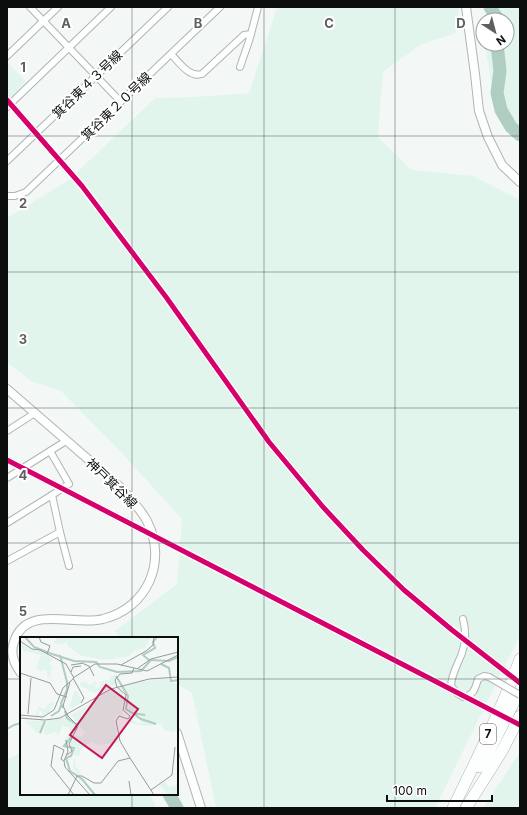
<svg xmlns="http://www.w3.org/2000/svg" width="527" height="815" viewBox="0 0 527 815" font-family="Inter,'Noto Sans JP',sans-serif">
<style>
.green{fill:#e1f5ed}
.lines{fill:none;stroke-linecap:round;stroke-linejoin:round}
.stream{stroke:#afcdc1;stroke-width:2}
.river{stroke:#afcdc1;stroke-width:13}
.tertiary-tunnel{stroke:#d0d5d3;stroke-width:8;stroke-dasharray:8 4;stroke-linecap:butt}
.minor-casing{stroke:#b0b4b2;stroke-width:8}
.tertiary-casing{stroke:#b0b4b2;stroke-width:10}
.motorway-casing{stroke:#b0b4b2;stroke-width:12}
.minor{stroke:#fdfefe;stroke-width:6}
.tertiary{stroke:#fdfefe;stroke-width:8}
.motorway{stroke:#fdfefe;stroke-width:11}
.minor-bridge-casing{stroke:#b0b4b2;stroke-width:8;stroke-linecap:butt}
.minor-bridge{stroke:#fdfefe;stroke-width:6}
.cycleway-casing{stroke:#fff;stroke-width:8}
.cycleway{stroke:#d6006c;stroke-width:5}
.grid{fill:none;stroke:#5d605f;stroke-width:1;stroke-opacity:0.55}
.labels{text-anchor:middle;stroke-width:4;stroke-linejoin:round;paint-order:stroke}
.shield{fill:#fff;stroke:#555656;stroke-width:1}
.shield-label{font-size:12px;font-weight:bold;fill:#0c0e0d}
.street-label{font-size:13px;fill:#0c0e0d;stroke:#fff}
.inset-river{fill:none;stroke:#afcdc1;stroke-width:2}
.inset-road{fill:none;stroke:#979a99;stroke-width:1}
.view{fill:#c2185b;fill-opacity:0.15;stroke:#c2185b;stroke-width:2}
.inset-edge{fill:none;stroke:#0c0e0d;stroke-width:2}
.grid-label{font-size:13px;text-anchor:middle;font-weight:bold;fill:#5d605f;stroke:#fff;stroke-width:4;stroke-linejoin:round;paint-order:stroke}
</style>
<rect width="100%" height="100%" fill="#f3f8f6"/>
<g class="green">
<polygon points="277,7 459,7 456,33 420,45 383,72 378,137 412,170 473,176 520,200 520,635 435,808 216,808 192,693 177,684 177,638 120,638 115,631 177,584 182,519 117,448 61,391 31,381 7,362 7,218 69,180 155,98 195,97 249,93"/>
<polygon points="490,7 520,7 520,130 516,126 493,94 486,51 486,44 507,44 507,20 489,20"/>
<polygon points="7,62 26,82 11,97 7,97"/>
<polygon points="520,752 520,808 483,808"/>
<polygon points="21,753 21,794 150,794 156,808 7,808 7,759"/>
</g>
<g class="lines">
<polyline class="stream" points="7,729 14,725 21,723"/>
<g class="river">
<polyline points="490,7 497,18 497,20"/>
<polyline points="497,44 500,71 497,93 501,110 511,127 520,135"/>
<polyline points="169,794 177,808"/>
</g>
<g class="tertiary-tunnel">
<polyline points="7,100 82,186 166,297 269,442 323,507 363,550 404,590 452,630 520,683"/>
<polyline points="7,460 520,725"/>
</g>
<defs>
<g id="minor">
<polyline points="30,7 120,101"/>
<path d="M171,54C179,62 189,78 202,74L244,35L251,34L258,7"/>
<polyline points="7,56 58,7"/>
<polyline points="240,67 249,41 251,34"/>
<polyline points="7,107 111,7"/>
<polyline points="7,161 168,7"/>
<polyline points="7,196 15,196 26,192 220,7"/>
<polyline points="7,431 35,413"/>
<polyline points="7,478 66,441"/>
<polyline points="52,495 60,532 69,566"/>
<polyline points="7,523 52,495 69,484 50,451"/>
<polyline points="7,561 60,532"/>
<path d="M463,619C466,630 466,642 462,653C458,664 451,675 451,686L457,693L463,697C474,695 475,689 478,679L484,676L489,677"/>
</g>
<g id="tertiary">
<polyline points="466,7 475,74 479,111 488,137 502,165 520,182"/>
<path d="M7,389L119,486C129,497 140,508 147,521C168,562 147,608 103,619C75,627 26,603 14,642C10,653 14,664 21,673"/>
<polyline points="177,733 201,808"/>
</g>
<g id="motorway">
<polyline points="480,767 490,750 520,690"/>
<path d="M453,808C477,759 501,710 520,659"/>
<polyline points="466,808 502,751 520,716"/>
</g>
</defs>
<use href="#minor" class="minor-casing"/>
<use href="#tertiary" class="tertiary-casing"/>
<use href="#motorway" class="motorway-casing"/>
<use href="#minor" class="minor"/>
<use href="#tertiary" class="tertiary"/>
<use href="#motorway" class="motorway"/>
<defs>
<polyline id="minor-bridge" points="489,677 520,695"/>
</defs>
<use href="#minor-bridge" class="minor-bridge-casing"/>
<use href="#minor-bridge" class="minor-bridge"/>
<defs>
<g id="cycleway">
<polyline points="7,100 82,186 166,297 269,442 323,507 363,550 404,590 452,630 520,683"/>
<polyline points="7,460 520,725"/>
</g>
</defs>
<use href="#cycleway" class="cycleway-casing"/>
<use href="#cycleway" class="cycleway"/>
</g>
<path class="grid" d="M132,7V638M264,7V808M395,7V808M7,136H520M7,272H520M7,408H520M7,543H520M7,679H21M177,679H520M132,794V808"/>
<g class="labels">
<rect class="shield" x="480" y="724" width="16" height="20" rx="3"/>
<g class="shield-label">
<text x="488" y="738">7</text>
</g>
<g class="street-label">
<text transform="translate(87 84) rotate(-44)" y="5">箕谷東４３号線</text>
<text transform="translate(116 106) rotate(-44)" y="5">箕谷東２０号線</text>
<text transform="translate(112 483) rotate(44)" y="5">神戸箕谷線</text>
</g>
</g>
<g transform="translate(20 637)">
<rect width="158" height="158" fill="#f3f8f6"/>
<path d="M37,0H131L125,11L114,14L109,19L86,23L62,19L47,9V4L42,8L33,6ZM3,6L12,13L20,14L33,22L29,26L34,35L30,32L31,38L28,41L26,32L21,34L16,31L21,18L3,14L1,7ZM91,39H96L95,48L74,56L59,48L64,44L71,48L76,44L77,48H74L77,53L80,49L79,45L90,42ZM149,41L152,46H158V91L153,95L145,94L141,87L123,89L110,86V82L120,87L121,81L117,75L109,74L108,58L101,53L105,61L101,71L103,78H97L94,82L98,106L77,108L71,105L61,112L59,119H54L56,130L61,137L58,138L53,131L55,109H50V105L55,99L62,100L65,96L51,78L91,53L119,45ZM54,54H57L62,64L52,72L50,69ZM35,65L28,76L21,79L23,76L19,73V79H15L18,70L25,72L28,67ZM48,79L54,84L56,94L48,108L47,103L45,112L42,108L50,94L48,90L43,89L38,99L35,95L26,98L23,95L28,83ZM8,84H26L21,97L17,96L7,86ZM145,144L149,150L158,148V158L146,156L140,148Z" fill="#e1f5ed"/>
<path class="inset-river" d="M5,0L14,10L32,17L54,24L76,25L80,30L97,35L121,34L131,23L149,24L158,20M40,18L47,45V53L41,66L43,71M130,24L123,18L135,11L133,5L137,0M141,27L149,31L151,44L158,43M96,39L108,59L106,72L112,76M45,74L47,81L56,87V93M112,76L125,78M114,77L121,82L136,87M31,79L39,74L41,68M20,96L25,84M52,99L44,109L54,111L51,119L46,121L50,134L62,142L75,158"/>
<path class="inset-road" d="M19,0L21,5L30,9L27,17M0,4L12,12L20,13L46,27L54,41L43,51L34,73M64,27L69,29L74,39M51,28L64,26M101,28L126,14L133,8L134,0M118,31L131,22L158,15M51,35L53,30L61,29M0,36L30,46L37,57L47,60M53,41L75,27H97L127,34L158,18M53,41L64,61L61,66M8,77L11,41M0,78L23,80L34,73M0,81L25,83L40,81L91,52L129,42L158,40M46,103L48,114L44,124L45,130L70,158M47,118L52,114L49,107L58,89L48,79L43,69L50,45M110,121L134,158M44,124L41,122L44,113L34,108L31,129L54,158M109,144L111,158M131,153L152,138L155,110M48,158L57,139H62L74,146H81L98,124L110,121L100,104L96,84L99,79L108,82L110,79L103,73L106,58L97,50L95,43L100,37L112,36L114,31"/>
<path class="view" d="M86,48L118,72L82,121L50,98Z"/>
<rect width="158" height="158" class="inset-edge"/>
</g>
<g class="grid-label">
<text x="66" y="28">A</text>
<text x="198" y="28">B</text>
<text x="329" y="28">C</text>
<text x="461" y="28">D</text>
<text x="23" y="72">1</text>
<text x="23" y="208">2</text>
<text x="23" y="344">3</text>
<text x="23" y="480">4</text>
<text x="23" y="616">5</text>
</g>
<rect width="527" height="815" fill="none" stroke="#0c0e0d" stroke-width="16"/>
<g transform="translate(495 32) rotate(144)"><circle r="19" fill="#ffffff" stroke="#9e9f9e"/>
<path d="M0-3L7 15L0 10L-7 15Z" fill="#5d605f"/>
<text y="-6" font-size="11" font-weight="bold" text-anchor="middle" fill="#0c0e0d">N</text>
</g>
<path d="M387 795v6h105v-6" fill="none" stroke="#0c0e0d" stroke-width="2"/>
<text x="393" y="795" font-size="12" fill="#0c0e0d" stroke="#ffffff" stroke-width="3" paint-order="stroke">100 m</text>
</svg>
